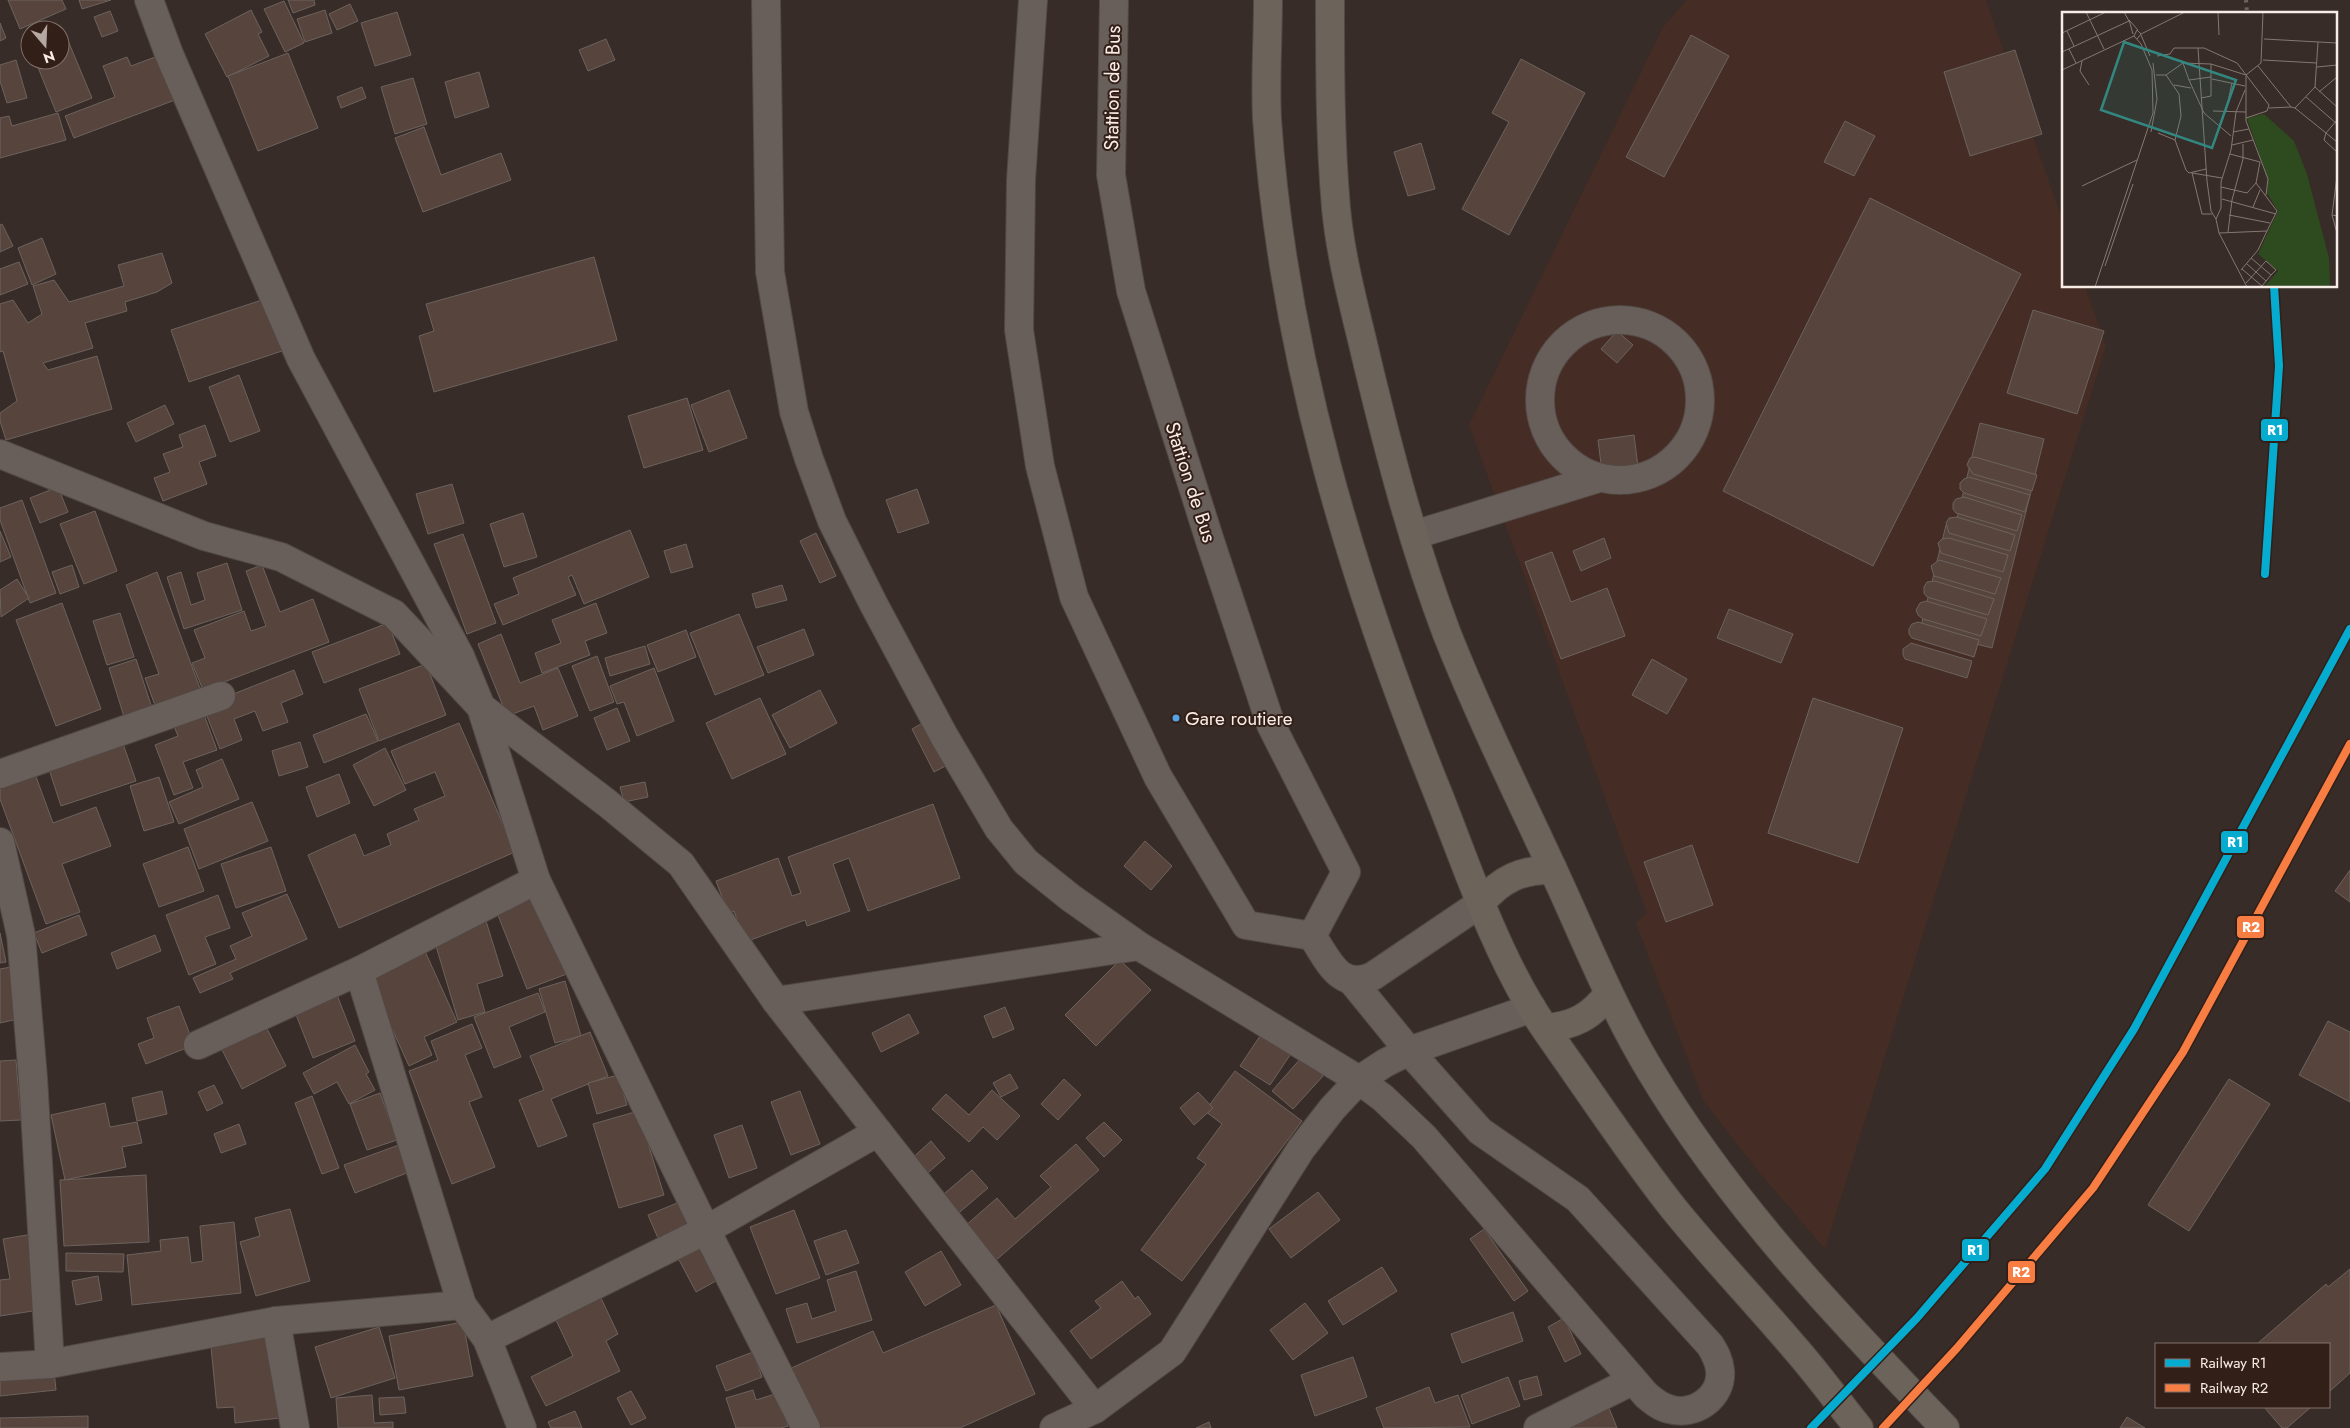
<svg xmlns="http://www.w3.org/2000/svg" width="2350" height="1428" viewBox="0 0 2350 1428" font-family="Jost,sans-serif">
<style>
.built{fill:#452c24}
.building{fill:#57453d;stroke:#6c625e}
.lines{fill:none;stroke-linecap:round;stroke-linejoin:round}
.minor-casing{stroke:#524844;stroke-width:30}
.major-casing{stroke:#524844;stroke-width:30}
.minor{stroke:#685e5a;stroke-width:28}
.major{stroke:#6c635b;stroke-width:28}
.rail{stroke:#6d6462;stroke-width:4;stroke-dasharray:2.5 5;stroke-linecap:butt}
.rail-1-casing{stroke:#321f18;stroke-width:11}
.rail-2-casing{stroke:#321f18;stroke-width:11}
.rail-1{stroke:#06acd0;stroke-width:8}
.rail-2{stroke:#f77d43;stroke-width:8}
.bus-dot{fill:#53a3e8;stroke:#321f18;stroke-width:2}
.labels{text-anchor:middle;stroke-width:4;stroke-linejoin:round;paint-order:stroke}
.bus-label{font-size:19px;fill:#f9ebe6;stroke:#321f18;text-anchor:start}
.street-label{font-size:20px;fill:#f9ebe6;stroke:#321f18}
.inset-road{fill:none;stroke:#857873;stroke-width:1}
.view{fill:#328880;fill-opacity:0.15;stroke:#328880;stroke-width:2.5}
.inset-edge{fill:none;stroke:#f9ebe6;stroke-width:2.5}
.line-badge{stroke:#321f18;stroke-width:2}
.badge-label{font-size:14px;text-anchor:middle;font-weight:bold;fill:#fff}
</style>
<rect width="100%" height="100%" fill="#372c27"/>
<polygon class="built" points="1687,0 1986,0 2064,225 2064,286 2085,286 2106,346 1825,1249 1758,1171 1703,1100 1636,923 1647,913 1469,425 1663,27"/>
<g class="building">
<polygon points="8,0 62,0 66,9 20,29"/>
<polygon points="79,0 111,0 82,9"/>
<polygon points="288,0 314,0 315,5 293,13"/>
<polygon points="284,1 304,43 285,52 264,9"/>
<polygon points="350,4 358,21 337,30 329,14"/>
<polygon points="251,10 262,32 258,34 269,56 227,77 205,34"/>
<polygon points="325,10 332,33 305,42 297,19"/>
<polygon points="110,11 118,31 102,37 94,17"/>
<polygon points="397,12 411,55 375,66 361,23"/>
<polygon points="0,23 6,38 0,41"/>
<polygon points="64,31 92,98 56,112 35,60 60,60 60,32"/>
<polygon points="1691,35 1729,56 1664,177 1626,157"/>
<polygon points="606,39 615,60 588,71 579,50"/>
<polygon points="2015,50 2042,134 1970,156 1944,72"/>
<polygon points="166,53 183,97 74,138 65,116 115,97 103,66 127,57 131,66"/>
<polygon points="288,53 318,128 258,151 228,76"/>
<polygon points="1521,59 1585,93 1509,235 1462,209 1509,122 1492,113"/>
<polygon points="16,60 27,98 7,103 0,81 0,65"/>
<polygon points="479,72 489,107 455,118 445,82"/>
<polygon points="413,78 427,124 395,134 381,87"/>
<polygon points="362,87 366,98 341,108 337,97"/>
<polygon points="58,113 66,140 0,158 0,118 9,116 12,126"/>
<polygon points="1845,121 1875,136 1854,176 1824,162"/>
<polygon points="424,127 441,175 501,153 511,180 423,212 395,138"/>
<polygon points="1421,143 1435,189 1408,196 1394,152"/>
<polygon points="1870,198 2021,274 1873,566 1723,491"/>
<polygon points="2,224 13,246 0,252 0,225"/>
<polygon points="42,238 56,274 32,285 18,248"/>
<polygon points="162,253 172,283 157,292 125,302 127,311 85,323 93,348 43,363 48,370 97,356 112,409 6,440 0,421 0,413 17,401 3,351 0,352 0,304 13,300 28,323 42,314 33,286 54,280 69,302 124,286 118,265"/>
<polygon points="594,257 617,340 434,392 419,336 434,331 426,304"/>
<polygon points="19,262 28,284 0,295 0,269"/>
<polygon points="277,295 294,347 189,382 171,330"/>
<polygon points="2033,310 2104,331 2077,414 2007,393"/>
<polygon points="1617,331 1633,345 1617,363 1601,349"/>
<polygon points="239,375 260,431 230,442 209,387"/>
<polygon points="729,390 747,438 709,452 691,405"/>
<polygon points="687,398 703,450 644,468 628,416"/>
<polygon points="165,405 174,424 136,442 127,423"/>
<polygon points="1980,423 2044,439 1992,648 1920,630 1946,525 1955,527"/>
<polygon points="205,425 216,456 199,462 207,484 163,501 154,478 170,472 163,454 183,447 179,435"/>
<polygon points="1634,435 1640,483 1604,488 1598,440"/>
<polygon points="1975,457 2037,475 2032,491 1973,474 1967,465 1970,458"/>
<polygon points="1969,477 2030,495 2025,512 1964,493 1960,489 1960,483 1964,479"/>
<polygon points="452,484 464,523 428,534 416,494"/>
<polygon points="58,487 68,512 40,523 30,498"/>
<polygon points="917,489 929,523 898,533 886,500"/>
<polygon points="1964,497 2022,515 2017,531 1956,513 1953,509 1953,503 1956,499"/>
<polygon points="22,500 56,593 30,603 0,520 0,508"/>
<polygon points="95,511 117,571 84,584 60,524"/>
<polygon points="523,513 537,557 504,567 490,524"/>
<polygon points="1957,517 2015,535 2010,551 1949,533 1946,523 1949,518"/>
<polygon points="630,530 649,577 584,604 572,575 568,577 576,595 503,625 494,604 519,594 513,578"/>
<polygon points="0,531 11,557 0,562"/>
<polygon points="816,533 836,576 820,583 800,541"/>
<polygon points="463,534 496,623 467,634 434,544"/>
<polygon points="1604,538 1611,558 1581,571 1573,551"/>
<polygon points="1949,538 2008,555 2003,572 1941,553 1938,543 1942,539"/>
<polygon points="686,544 693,567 671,573 664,551"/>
<polygon points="1552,552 1571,602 1607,588 1625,636 1561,659 1525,562"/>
<polygon points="1939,560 2001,578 1995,594 1934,576 1931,566"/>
<polygon points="227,563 242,610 184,629 167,577 181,572 191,605 205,600 197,573"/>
<polygon points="72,565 79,587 60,594 52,572"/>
<polygon points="262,565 280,612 313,599 329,642 203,690 192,663 205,658 194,630 244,611 251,631 266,626 246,571"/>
<polygon points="157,572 201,691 156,708 145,678 159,674 126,585"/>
<polygon points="17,579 29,598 1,617 0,590"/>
<polygon points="1935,581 1994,599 1988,615 1927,597 1924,593 1924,587 1927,582"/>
<polygon points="782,585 787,600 756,608 752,594"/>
<polygon points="1926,601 1987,619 1981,636 1923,619 1918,615 1916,610 1920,603"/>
<polygon points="62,603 101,709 56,726 16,620"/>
<polygon points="596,603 607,633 585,641 590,655 542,673 535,653 561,643 552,620"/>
<polygon points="1729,609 1793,634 1781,663 1717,638"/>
<polygon points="120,613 134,657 107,665 93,621"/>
<polygon points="739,614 764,675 715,695 690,633"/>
<polygon points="1918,622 1979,640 1974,657 1912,638 1909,634 1909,629 1912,624"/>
<polygon points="388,623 400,654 324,683 312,652"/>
<polygon points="804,629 814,655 768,673 757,647"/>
<polygon points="686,630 696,657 658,672 647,645"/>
<polygon points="501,634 520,683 558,668 578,716 543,730 534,706 507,716 478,644"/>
<polygon points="1911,643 1972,661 1967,678 1905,659 1903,655 1903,649"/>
<polygon points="645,646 650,664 610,676 605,658"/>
<polygon points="597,656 614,702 590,711 572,666"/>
<polygon points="136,659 153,711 125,720 109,668"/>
<polygon points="1652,659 1687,679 1667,714 1632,695"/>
<polygon points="426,664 446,715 379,741 359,689"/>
<polygon points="654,668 674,721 637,736 624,702 617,704 610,686"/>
<polygon points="294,670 303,694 281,703 288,722 263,731 255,711 234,719 242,740 220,749 203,706"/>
<polygon points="820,690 837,723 790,748 772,715"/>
<polygon points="760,698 786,754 732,779 706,723"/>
<polygon points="1813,698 1903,728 1858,863 1768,833"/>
<polygon points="617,708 630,741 607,750 594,718"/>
<polygon points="202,709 217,750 183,762 193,788 174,795 155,745 178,736 172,721"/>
<polygon points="366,714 378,741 324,763 313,735"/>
<polygon points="930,719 953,762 934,772 912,729"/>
<polygon points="459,723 515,852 339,928 308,855 355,834 364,856 391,845 387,834 419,820 414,809 445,796 435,772 405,784 391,751"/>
<polygon points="120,735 136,781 61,806 46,760"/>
<polygon points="300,742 308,767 279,776 272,751"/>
<polygon points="385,748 406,790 374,806 353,765"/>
<polygon points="222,759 239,799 179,824 169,802 203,787 196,770"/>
<polygon points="35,774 53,823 96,807 111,846 62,864 80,912 46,924 0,799 0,787"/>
<polygon points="339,774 350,803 317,817 306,787"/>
<polygon points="159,777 174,822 144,831 130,786"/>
<polygon points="645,782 648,797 624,802 620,787"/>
<polygon points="252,802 268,841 199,869 184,829"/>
<polygon points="933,804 960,878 868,911 849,858 833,864 850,911 807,926 805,920 745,942 734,911 728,913 716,881 778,858 792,896 801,893 788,857"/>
<polygon points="1145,841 1172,866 1151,890 1124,866"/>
<polygon points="1692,845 1713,905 1666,922 1644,862"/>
<polygon points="188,847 204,891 159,907 143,864"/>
<polygon points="271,847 286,891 236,908 221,864"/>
<polygon points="2350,870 2350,902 2335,891"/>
<polygon points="539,888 572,972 527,989 494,905"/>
<polygon points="287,894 307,939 230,973 233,979 200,993 193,978 236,959 230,946 252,936 242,913"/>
<polygon points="218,895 230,928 205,937 216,964 189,975 166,915"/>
<polygon points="79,915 87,935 42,953 34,933"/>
<polygon points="486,921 503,976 477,984 485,1012 458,1020 433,936"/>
<polygon points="0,933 6,962 0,963"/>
<polygon points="155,935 161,951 117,969 111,953"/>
<polygon points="424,949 457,1022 424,1037 432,1055 409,1066 367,974"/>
<polygon points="1120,960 1151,990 1096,1046 1065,1015"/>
<polygon points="11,967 22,1018 0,1023 0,969"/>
<polygon points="565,981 581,1036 555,1043 539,989"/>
<polygon points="538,993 545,1012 509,1027 521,1057 494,1068 474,1017"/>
<polygon points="337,995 355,1041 313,1058 295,1012"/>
<polygon points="179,1006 194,1045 146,1064 138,1044 154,1038 147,1018"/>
<polygon points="1005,1007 1014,1029 993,1038 984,1016"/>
<polygon points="909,1014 919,1033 881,1052 872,1033"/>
<polygon points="261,1017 286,1066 242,1089 217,1040"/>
<polygon points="2328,1021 2350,1032 2350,1102 2299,1075"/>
<polygon points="472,1024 482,1048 465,1055 482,1097 469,1102 495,1167 452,1184 409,1071 438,1060 431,1041"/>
<polygon points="1264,1030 1294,1049 1270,1085 1240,1066"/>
<polygon points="590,1032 608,1076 551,1099 567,1136 538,1147 519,1100 544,1090 530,1056"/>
<polygon points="355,1045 369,1072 366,1074 375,1090 349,1104 337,1082 314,1094 303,1073"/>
<polygon points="1302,1057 1323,1076 1293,1109 1272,1091"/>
<polygon points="16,1060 21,1120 0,1121 0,1061"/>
<polygon points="1235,1071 1302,1121 1182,1281 1141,1250 1206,1164 1197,1158 1222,1124 1205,1111"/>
<polygon points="1010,1074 1018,1088 1001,1097 993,1083"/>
<polygon points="618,1075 627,1105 597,1114 588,1083"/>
<polygon points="1064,1079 1081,1095 1058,1120 1041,1104"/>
<polygon points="2229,1079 2270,1104 2189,1231 2148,1205"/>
<polygon points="214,1085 223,1103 207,1111 198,1092"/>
<polygon points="992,1090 1020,1116 997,1140 983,1127 969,1142 932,1109 946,1094 969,1115"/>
<polygon points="162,1091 167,1114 137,1121 132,1098"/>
<polygon points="800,1091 820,1144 791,1155 771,1102"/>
<polygon points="1198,1092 1213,1108 1194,1125 1180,1108"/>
<polygon points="380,1093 397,1140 367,1150 350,1104"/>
<polygon points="312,1096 339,1168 322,1174 295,1103"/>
<polygon points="105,1103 110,1127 137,1122 142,1143 122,1147 126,1167 65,1180 51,1115"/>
<polygon points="638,1111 664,1195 619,1208 593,1124"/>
<polygon points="1104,1122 1122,1140 1104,1157 1086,1138"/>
<polygon points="239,1124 246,1144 221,1153 214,1134"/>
<polygon points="742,1125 757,1168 729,1178 714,1135"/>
<polygon points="931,1141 945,1158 922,1178 908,1162"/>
<polygon points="407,1142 417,1169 355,1193 344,1165"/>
<polygon points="1076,1144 1099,1170 994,1262 964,1227 997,1198 1015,1219 1051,1187 1040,1176"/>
<polygon points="972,1170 988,1188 954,1217 938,1199"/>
<polygon points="146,1175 149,1242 64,1246 60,1180"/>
<polygon points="1318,1192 1340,1220 1291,1258 1269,1229"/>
<polygon points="682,1201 695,1232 661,1245 648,1215"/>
<polygon points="290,1209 310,1281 256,1296 240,1242 260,1236 255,1218"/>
<polygon points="794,1210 820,1278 776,1294 750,1227"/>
<polygon points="234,1222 241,1293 132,1305 127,1255 161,1251 160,1240 188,1237 191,1263 203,1261 200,1226"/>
<polygon points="1484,1229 1528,1291 1514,1301 1470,1239"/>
<polygon points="846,1230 859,1263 826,1275 814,1241"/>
<polygon points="33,1234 46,1309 0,1316 0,1280 10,1279 3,1239"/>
<polygon points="704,1241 723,1277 696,1292 677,1256"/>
<polygon points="941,1251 961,1285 925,1306 905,1272"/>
<polygon points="66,1253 124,1254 123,1272 66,1271"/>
<polygon points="1382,1267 1397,1291 1343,1325 1328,1301"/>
<polygon points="2350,1269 2350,1373 2329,1392 2329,1344 2257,1344 2326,1284 2328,1287"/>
<polygon points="856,1271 872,1320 797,1343 786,1309 807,1303 812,1319 836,1311 827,1280"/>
<polygon points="98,1276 102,1300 76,1305 72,1281"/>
<polygon points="1122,1281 1135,1299 1138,1296 1151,1314 1091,1359 1070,1331 1101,1308 1095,1301"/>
<polygon points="600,1296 618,1334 606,1341 620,1371 546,1406 531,1377 573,1356 555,1318"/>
<polygon points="1305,1303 1328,1333 1293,1360 1270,1330"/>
<polygon points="996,1305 1035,1394 960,1428 813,1428 787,1370 873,1331 883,1353"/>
<polygon points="1513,1312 1523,1341 1462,1363 1451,1334"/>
<polygon points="1564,1318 1581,1354 1565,1362 1548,1327"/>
<polygon points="463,1322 473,1376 399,1390 389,1336"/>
<polygon points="379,1327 395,1378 331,1398 315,1347"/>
<polygon points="271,1330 280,1418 235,1423 234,1407 217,1408 210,1337"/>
<polygon points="753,1352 762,1377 726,1391 716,1366"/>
<polygon points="1353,1357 1367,1397 1315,1416 1301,1375"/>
<polygon points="53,1361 56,1390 0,1396 0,1366"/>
<polygon points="1537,1376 1542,1395 1524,1400 1519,1381"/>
<polygon points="1508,1377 1520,1406 1472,1424 1461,1395"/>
<polygon points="1429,1387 1435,1403 1458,1395 1470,1427 1384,1428 1376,1408"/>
<polygon points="753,1390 756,1400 778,1393 788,1426 781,1428 736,1428 726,1398"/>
<polygon points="631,1391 646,1418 631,1425 617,1398"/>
<polygon points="372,1395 374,1423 393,1422 393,1428 338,1428 336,1398"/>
<polygon points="404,1397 406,1413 380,1415 379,1398"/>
<polygon points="2264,1407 2311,1407 2287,1428 2282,1428"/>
<polygon points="1609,1408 1617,1428 1554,1428"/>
<polygon points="575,1411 582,1428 551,1428 548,1422"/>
<polygon points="88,1416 88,1428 0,1428 0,1418"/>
<polygon points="2127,1417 2145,1428 2120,1428"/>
<polygon points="1209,1422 1211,1428 1196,1428"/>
</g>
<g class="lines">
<defs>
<g id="minor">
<polyline points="149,0 169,54 301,359 460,656 481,707 536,880 706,1230 806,1428"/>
<path d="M766,0L770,272L794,412L809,459L832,521L873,603L944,736L999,829L1026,862L1071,898L1139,946L1359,1080L1383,1098L1424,1137L1646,1395C1653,1401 1660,1407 1669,1409C1694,1417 1723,1397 1720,1370C1719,1360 1715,1353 1710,1345L1578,1199L1480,1131L1409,1051L1352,981"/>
<path d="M1033,0L1021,180L1019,330L1040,466L1074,597L1158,777L1246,925L1312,936C1328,959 1339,992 1373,976L1481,903"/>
<polyline points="1114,0 1111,175 1131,291 1210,541 1271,725 1346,872 1312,936"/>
<circle cx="1620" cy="400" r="80"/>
<polyline points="0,454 204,536 281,557 394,614 481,707 607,803 681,864 776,1001 878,1132"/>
<polyline points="1414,535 1599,478"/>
<polyline points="0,774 221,696"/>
<polyline points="0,842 21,935 33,1078 50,1364"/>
<polyline points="776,1001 1139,946"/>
<polyline points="198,1045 359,971"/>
<polyline points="276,1321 295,1428"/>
<polyline points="487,1339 706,1230 878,1132 1095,1409 1054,1428"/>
<polyline points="0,1367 50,1364 276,1321 462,1305"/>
<polyline points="1095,1409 1172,1352 1301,1149 1332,1109 1359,1080 1385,1063 1409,1051 1532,1008"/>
<polyline points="522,1428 487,1339 462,1305 359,971 536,880"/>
<polyline points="1538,1428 1632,1381"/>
</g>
<g id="major">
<path d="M1268,0C1268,39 1265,80 1267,119C1283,352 1352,581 1439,796C1467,867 1492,942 1531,1007C1545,1030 1561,1051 1576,1073C1608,1119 1639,1165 1674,1209C1712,1256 1755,1301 1794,1347C1817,1373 1837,1401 1859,1428"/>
<path d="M1330,0C1330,69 1330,139 1336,208C1341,261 1356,313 1368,365C1390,456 1414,547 1447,634C1478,712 1514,786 1549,861C1582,931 1610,1004 1650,1070C1730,1204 1838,1317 1945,1428"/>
<path d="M1481,903C1501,879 1522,869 1553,870"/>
<path d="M1545,1028C1573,1026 1591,1017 1608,994"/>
</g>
</defs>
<use href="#minor" class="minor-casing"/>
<use href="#major" class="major-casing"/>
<use href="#minor" class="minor"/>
<use href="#major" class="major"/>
<g class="rail">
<polyline points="2246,0 2247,14"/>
<polyline points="2265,574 2279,366 2274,286"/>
<polyline points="1883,1428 1957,1348 2093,1188 2183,1052 2350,744"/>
</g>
<defs>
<g id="rail-1">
<polyline points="2265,574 2279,366 2274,286"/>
<polyline points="1811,1428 1917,1318 2045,1169 2134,1029 2350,629"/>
</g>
<polyline id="rail-2" points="1883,1428 1957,1348 2093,1188 2183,1052 2350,744"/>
</defs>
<use href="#rail-1" class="rail-1-casing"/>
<use href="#rail-2" class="rail-2-casing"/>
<use href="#rail-1" class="rail-1"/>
<use href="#rail-2" class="rail-2"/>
</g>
<circle class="bus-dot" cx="1176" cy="718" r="4.5"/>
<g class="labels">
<g class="bus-label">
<text x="1185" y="725">Gare routiere</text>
</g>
<g class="street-label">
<text transform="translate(1112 88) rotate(-89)" y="7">Stattion de Bus</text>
<text transform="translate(1191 482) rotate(72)" y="7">Stattion de Bus</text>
</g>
</g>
<g transform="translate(2062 12)">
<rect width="275" height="275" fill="#372c27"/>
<path d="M202,102L232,129L245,162L267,246L268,275H202L216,259L196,242L216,199L205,181L206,168L185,106Z" fill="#2e4a1f"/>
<path class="inset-road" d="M24,0L42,37M156,0L157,23M5,19L12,34M0,21L44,0M71,22L67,8L76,18M79,22L123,0M79,23L88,44M202,27L275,31M256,30L253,75L275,95M136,36L145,169L149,199L154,207M7,37L14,51M0,40L67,9L62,0M95,44L108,42L112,36H142L175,51L207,93L205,99L184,106M201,48L255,51M20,49L18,59L27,73M196,54L229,95L233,96L253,75M255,55L275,53M0,58L72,24M94,63H104L121,51M104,63L117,82L119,104L113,128L124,158L127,161L144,157M184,64V109L206,167L204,183M149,65L127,68L121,51L149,52L184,63L199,51L201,0M150,67L183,74M127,68L142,101L169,124M112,73L129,76M183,78L174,100L169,138L159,170V196L154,207L157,221L185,275M257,80L275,65M244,85L275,112M139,86L149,84V52M207,96L229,95M233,96L264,121L275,108M151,99L184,100M164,99L170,71M89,120L95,87L91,51M171,120L187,117M96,121L113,128M275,130L264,121L262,128L275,140M170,133L191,128M168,142L198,150M20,174L75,148M159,175L185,181L194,171M160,187L214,202M191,195L198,178M150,202H140L130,161L160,166M167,203L208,211M270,203L275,164M275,204L270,203L275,221M166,220L170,188L181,147V132M157,221L205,219L215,199L194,171L198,150M185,252L204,269M43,254L71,172M180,257L200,274L209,263L189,246M179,258L196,238L205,219M184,271L204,249L214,258L209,263M33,275L91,101L90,58L79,32L72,24L75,18L79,22L75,27"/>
<path class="view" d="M62,30L174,68L150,136L39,98Z"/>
<rect width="275" height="275" class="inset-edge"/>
</g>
<g class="line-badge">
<rect x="2260" y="418" width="29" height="24" rx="5" fill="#06acd0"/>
<rect x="2220" y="830" width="29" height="24" rx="5" fill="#06acd0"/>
<rect x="2236" y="915" width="29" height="24" rx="5" fill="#f77d43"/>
<rect x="1961" y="1238" width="29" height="24" rx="5" fill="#06acd0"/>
<rect x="2007" y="1260" width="29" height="24" rx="5" fill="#f77d43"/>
</g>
<g class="badge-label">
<text x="2275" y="435">R1</text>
<text x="2235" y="847">R1</text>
<text x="2251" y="932">R2</text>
<text x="1975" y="1255">R1</text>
<text x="2021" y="1277">R2</text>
</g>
<rect x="2155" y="1343" width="175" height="65" fill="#321f18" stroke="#82716a"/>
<rect x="2165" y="1359" width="25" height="8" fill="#06acd0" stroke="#82716a"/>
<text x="2200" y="1368" font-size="15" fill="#f9ebe6">Railway R1</text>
<rect x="2165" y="1384" width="25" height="8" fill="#f77d43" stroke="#82716a"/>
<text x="2200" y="1393" font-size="15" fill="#f9ebe6">Railway R2</text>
<g transform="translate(45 45) rotate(161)"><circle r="24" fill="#321f18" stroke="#82716a"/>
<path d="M0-4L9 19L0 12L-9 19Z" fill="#b5a8a3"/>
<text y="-8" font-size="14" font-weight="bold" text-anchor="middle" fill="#f9ebe6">N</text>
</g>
</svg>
